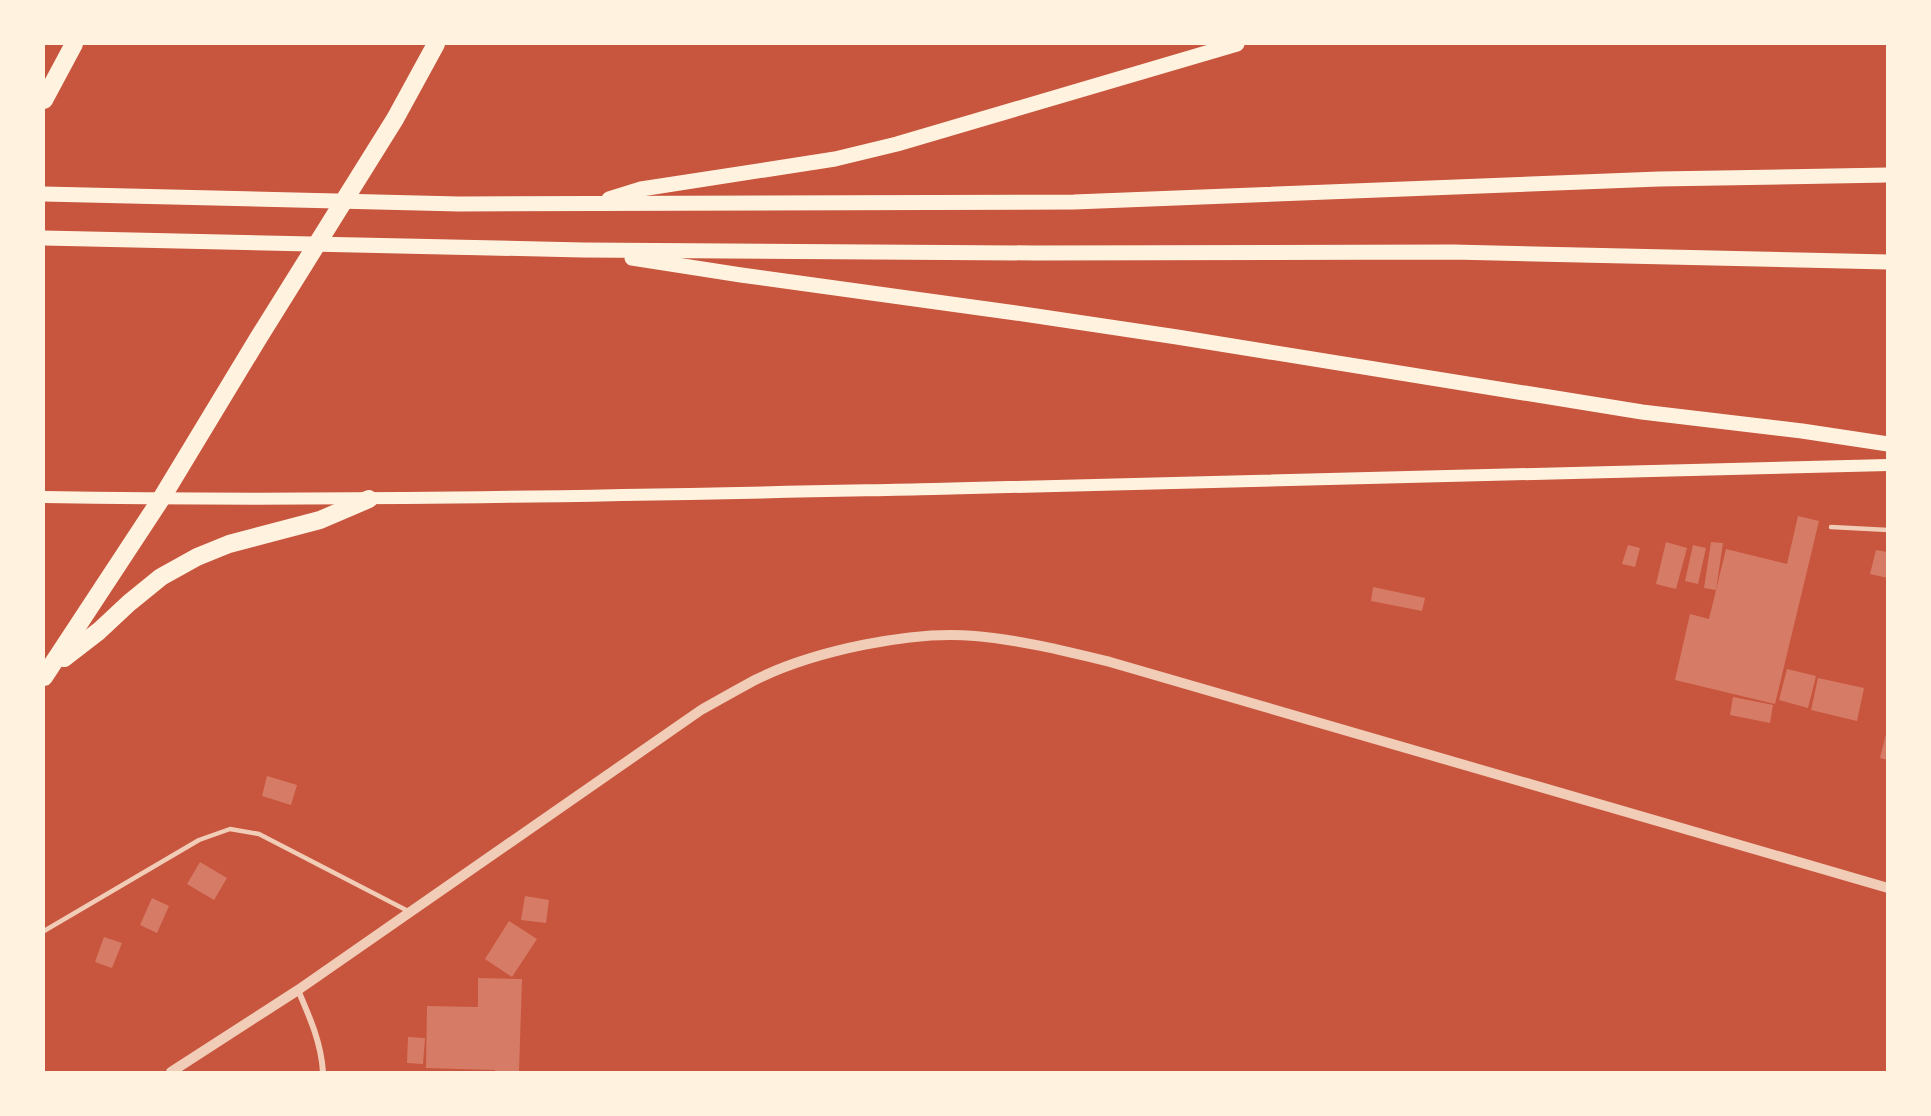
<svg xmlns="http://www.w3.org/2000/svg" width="1931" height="1116" viewBox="0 0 1931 1116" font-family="'Roboto Condensed',sans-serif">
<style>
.building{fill:#d67c66}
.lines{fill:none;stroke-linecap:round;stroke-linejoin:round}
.service{stroke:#f1ccb7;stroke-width:4.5}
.minor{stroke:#f1ccb7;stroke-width:6}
.tertiary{stroke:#f1ccb7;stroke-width:10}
.secondary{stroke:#fff3e0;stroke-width:12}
.primary{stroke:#fff3e0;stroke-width:15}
.motorway{stroke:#fff3e0;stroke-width:18}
</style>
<rect width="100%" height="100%" fill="#c8553d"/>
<g class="building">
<polygon points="1798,516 1819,521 1775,704 1675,680 1690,614 1709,619 1726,549 1787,564"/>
<polygon points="1666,542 1687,548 1676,589 1656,584"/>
<polygon points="1711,542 1723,543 1716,590 1704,588"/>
<polygon points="1628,545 1640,548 1635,567 1622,564"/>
<polygon points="1693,545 1706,548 1698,584 1685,581"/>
<polygon points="1876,550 1888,552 1888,578 1870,574"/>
<polygon points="1373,587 1425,598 1422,611 1371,601"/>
<polygon points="1787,669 1816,676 1808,708 1779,700"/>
<polygon points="1818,678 1864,688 1857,721 1811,710"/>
<polygon points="1733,697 1773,705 1770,723 1730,715"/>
<polygon points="1886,734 1888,735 1888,760 1880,758"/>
<polygon points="267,776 297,785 291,805 262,796"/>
<polygon points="200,862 227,878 214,900 187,884"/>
<polygon points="525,896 549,900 546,923 521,920"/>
<polygon points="152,898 169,906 157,933 140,925"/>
<polygon points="509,921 537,939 512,977 485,959"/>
<polygon points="104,937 122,943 112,968 95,962"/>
<polygon points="478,978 522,979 519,1072 495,1072 495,1070 426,1068 427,1006 478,1007"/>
<polygon points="408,1037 425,1038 423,1064 407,1063"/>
</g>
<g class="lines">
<g class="service">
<polyline points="1831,527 1888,530"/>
<polyline points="44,931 199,840 230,829 259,834 408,911"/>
</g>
<path class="minor" d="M298,990C310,1018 321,1042 323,1072"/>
<path class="tertiary" d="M171,1072L298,990L701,710C719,700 738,689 757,679C814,651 912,630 975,636C1021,640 1065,651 1110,662L1888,888"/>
<path class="secondary" d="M44,497C340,502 637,495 933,489C1251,482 1569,475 1888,465"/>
<g class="primary">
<polyline points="44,194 459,204 1074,202 1659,179 1888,175"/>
<polyline points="609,199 641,189 835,159 897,144 1237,44"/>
<polyline points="44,238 583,250 1035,253 1453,252 1888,262"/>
<polyline points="632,258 741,275 1016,313 1177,337 1642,412 1802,431 1888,444"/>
</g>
<g class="motorway">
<polyline points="44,100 74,44"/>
<polyline points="64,658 99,631 129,603 161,577 197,557 229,544 320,520 369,499"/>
<polyline points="44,677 161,499 259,337 395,119 436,44"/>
</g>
</g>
<rect width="1931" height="1116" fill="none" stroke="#fff3e0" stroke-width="90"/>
</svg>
